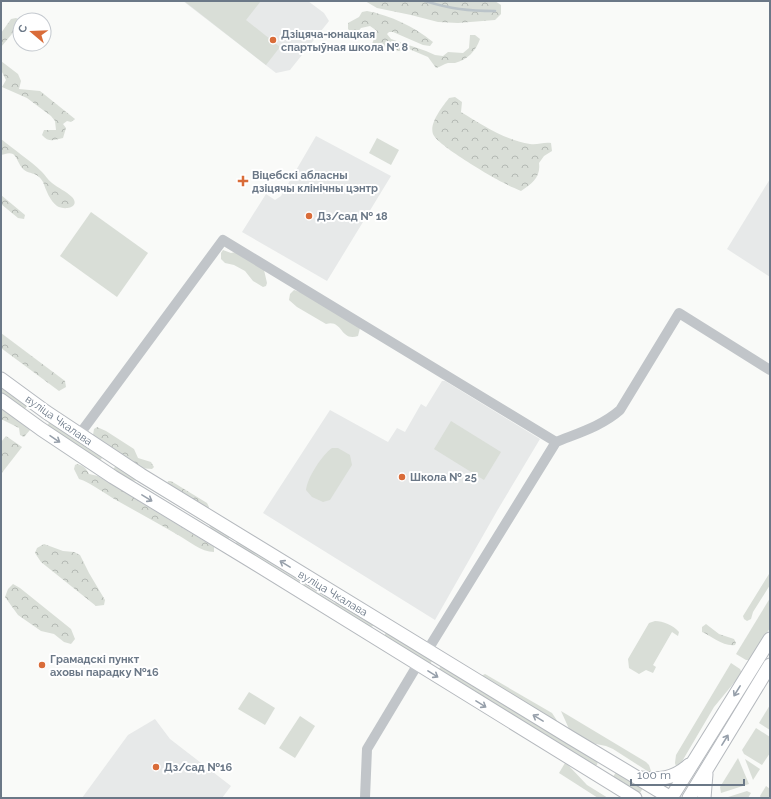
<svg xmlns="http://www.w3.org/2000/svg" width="771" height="799" viewBox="0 0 771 799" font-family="Raleway,sans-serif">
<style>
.built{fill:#e7e9e9}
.green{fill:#d9ded7}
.forest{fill:url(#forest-crowns)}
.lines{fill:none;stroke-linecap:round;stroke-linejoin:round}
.stream{stroke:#bbc4c9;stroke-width:2.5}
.major-casing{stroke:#b5b9be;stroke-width:15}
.minor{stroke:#c1c5c9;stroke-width:10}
.major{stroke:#fff;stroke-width:13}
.oneway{stroke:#97a0ab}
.poi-dot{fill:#d96c39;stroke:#fff;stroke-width:1.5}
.labels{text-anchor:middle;stroke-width:4;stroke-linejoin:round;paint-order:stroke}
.poi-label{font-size:11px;font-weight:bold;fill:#6b7887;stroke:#fff;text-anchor:start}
.street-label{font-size:11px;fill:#6b7887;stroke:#fff}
</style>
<defs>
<pattern id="forest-crowns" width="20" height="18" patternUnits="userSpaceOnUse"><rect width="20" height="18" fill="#d9ded7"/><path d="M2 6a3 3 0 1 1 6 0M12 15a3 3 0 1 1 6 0" fill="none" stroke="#b4b9b4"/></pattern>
</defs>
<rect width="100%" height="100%" fill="#f9faf8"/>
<g class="built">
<polygon points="183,1 308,1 324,13 329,21 290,70 276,73"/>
<polygon points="316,136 391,176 327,281 242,232 266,194 275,200 281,196"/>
<polygon points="770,179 770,277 727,249"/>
<polygon points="442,381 445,381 540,439 497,511 435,620 263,513 330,410 388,442 397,428 405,432 421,404 426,407"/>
<polygon points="155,719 170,739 231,786 222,798 82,798 128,735"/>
</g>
<g class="green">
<polygon points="184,1 261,1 246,20 280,47 266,65"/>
<polygon points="377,138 399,150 391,165 369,153"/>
<polygon points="91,212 148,253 117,297 60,256"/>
<polygon points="223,250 231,253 236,252 264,270 267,283 266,286 263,287 253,281 245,271 234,265 225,263 221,259 221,253"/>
<path d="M294,290L303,293L360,328L358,336C340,342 343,319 326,324L297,307L289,300L290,294Z"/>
<polygon points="1,385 26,405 26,408 23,410 1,396"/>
<polygon points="50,421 101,455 102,458 99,462 46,428"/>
<polygon points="451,421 501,452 484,480 434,449"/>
<path d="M332,448H338L350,455L352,465L330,500L323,502L312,497L306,490C307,478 322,455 332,448Z"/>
<polygon points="116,466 231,536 227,540 213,532 209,525 137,481 129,480 114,471 114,468"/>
<polygon points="238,539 252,547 256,554 335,603 342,603 373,623 373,626 371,627 368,626 235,545"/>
<polygon points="770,573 770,585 753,612 751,619 747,621 744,619 743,616 769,574"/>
<polygon points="770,598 770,628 750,660 746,660 736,654"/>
<path d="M655,621C663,621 673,625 679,632L678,636L672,632L653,665L656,667L653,673L646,670L639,674L629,668L628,659L649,623Z"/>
<polygon points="386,632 434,658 430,664 384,637"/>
<polygon points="731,663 740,669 742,673 714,707 677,770 675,763 676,755"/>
<polygon points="442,664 598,761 597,765 592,765 439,669"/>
<polygon points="485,674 552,713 556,719 561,728 477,678"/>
<polygon points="249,692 275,708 265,725 238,709"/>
<polygon points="770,705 770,730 759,723"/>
<polygon points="561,711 646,762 649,765 652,774 613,749 606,746 591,743 570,731"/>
<polygon points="300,716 315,726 295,758 279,748"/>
<polygon points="756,728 770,737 770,753 762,765 744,754 742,750"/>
<polygon points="738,758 749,784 721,793 720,787"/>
<polygon points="745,759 760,769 753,780"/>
<polygon points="565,763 569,766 587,785 608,798 598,798 559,773"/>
<polygon points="616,772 643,788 640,793 613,777"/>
<polygon points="766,786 770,789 770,798 761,798 760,796"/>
<polygon points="747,791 751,793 748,798 725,798"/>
</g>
<g class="forest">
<polygon points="365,1 495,1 501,5 501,14 495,20 458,23 438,22 411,15 377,8"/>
<path d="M367,11C392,16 413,26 433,42L430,46L423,45L393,32H389L387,34L391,39L426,51L435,55L443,56L448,52L463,53L469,48L470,35H475L480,39C476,51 467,60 455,63C453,63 450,63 448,63C444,64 440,67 436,68L428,57L409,49L399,51L386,47H374L372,44L377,31L370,26L361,28L357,33H352L348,29V23L359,17L362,12Z"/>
<polygon points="16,18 21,20 20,29 17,28 1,47 1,33 11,19"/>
<path d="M1,61L18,74L21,81L19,89L40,91L75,119L71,122L67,121L63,124L66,128L63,138C54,140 49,143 42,135L44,130H56L55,121L51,116L27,98L2,87L6,80L1,70Z"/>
<path d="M455,97L462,102L461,112C482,125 505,140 530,144C538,145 543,142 551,143L552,151L544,156L539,163C541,177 532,184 521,191C515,188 509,186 504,183C490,176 437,145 433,134C429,123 443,106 449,98Z"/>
<path d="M1,139C14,150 30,160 42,172C45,175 48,180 52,183C58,188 66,191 72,197C81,207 65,211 57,206C50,201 46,190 43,182C37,171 29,175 23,169C19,165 17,157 13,154C9,152 5,154 1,155Z"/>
<polygon points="1,195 25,215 24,219 18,218 1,204"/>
<polygon points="1,333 65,381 66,387 59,391 1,348"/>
<polygon points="1,408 30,430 24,437 20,435 19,428 1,419"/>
<polygon points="97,427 106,431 134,449 138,458 151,462 154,467 152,469 140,468 96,440 93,435 94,429"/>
<polygon points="6,436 22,447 1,474 1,442"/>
<path d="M77,464C84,466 86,468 89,474L98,476L214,547V552C201,552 189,541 178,535C158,523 137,512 116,500C105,494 90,482 79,479L74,469L75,465Z"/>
<polygon points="168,481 171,481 207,503 209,507 208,510 167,484"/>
<polygon points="44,544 63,551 74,552 80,555 89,573 105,600 104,605 96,606 41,562 35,553 37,548"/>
<polygon points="13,584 20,588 71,629 75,639 71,644 64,642 54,634 41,631 18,615 5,597 8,589"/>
<path d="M706,624L719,634L734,639L736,643L735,645C724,647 711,636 702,632V627Z"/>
</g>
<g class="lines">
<path class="stream" d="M425,1C451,9 468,11 495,11"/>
<defs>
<g id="major">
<polyline points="1,379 46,412 141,475 571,738 671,798"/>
<polyline points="1,400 41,429 113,477 248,559 635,798"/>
<path d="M640,778C659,780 674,779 689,765"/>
<polyline points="671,798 770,639"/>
<polyline points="689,798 770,665"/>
<polyline points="704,798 706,774"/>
</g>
</defs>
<use href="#major" class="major-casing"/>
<g class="minor">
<polyline points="79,435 223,240 556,442"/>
<path d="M427,651L556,442C578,433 602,426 620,410L679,313L770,370"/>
<polyline points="365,798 367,749 418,664"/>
</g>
<use href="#major" class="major"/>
</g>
<defs><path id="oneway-shaft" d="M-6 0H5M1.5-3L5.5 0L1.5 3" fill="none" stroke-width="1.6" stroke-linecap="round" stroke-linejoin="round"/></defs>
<g class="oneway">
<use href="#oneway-shaft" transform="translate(55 439) rotate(34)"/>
<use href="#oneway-shaft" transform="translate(147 498) rotate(31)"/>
<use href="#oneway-shaft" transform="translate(285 564) rotate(-149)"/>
<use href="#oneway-shaft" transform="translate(433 674) rotate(32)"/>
<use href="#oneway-shaft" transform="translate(737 691) rotate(122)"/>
<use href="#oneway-shaft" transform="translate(481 704) rotate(32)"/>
<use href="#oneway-shaft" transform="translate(538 718) rotate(-149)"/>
<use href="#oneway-shaft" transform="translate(725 740) rotate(-58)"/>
</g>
<g class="poi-dot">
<circle cx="273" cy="40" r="4"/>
<path d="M241 175h4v4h4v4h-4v4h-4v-4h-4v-4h4z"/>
<circle cx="309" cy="216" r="4"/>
<circle cx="402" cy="477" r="4"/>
<circle cx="42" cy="665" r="4"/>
<circle cx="156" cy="767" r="4"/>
</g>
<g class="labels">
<g class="poi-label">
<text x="281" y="38">Дзіцяча-юнацкая<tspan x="281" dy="13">спартыўная школа № 8</tspan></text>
<text x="252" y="179">Віцебскі абласны<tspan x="252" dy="13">дзіцячы клінічны цэнтр</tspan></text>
<text x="317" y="220">Дз/сад № 18</text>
<text x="410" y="481">Школа № 25</text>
<text x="50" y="663">Грамадскі пункт<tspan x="50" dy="13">аховы парадку №16</tspan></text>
<text x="164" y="771">Дз/сад №16</text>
</g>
<g class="street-label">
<text transform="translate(59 420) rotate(35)" y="4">вуліца Чкалава</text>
<text transform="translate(333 593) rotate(31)" y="4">вуліца Чкалава</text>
</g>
</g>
<rect width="771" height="799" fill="none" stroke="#6b7887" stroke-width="4"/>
<g transform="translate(32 32) rotate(289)"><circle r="19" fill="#ffffff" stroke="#c4c9cf"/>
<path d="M0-3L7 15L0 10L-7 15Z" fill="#d96c39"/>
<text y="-6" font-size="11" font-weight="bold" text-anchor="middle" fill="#6b7887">С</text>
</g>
<path d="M631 779v6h113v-6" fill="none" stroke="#6b7887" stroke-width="2"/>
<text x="637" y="779" font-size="12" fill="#6b7887" stroke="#ffffff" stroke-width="3" paint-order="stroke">100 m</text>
</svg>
